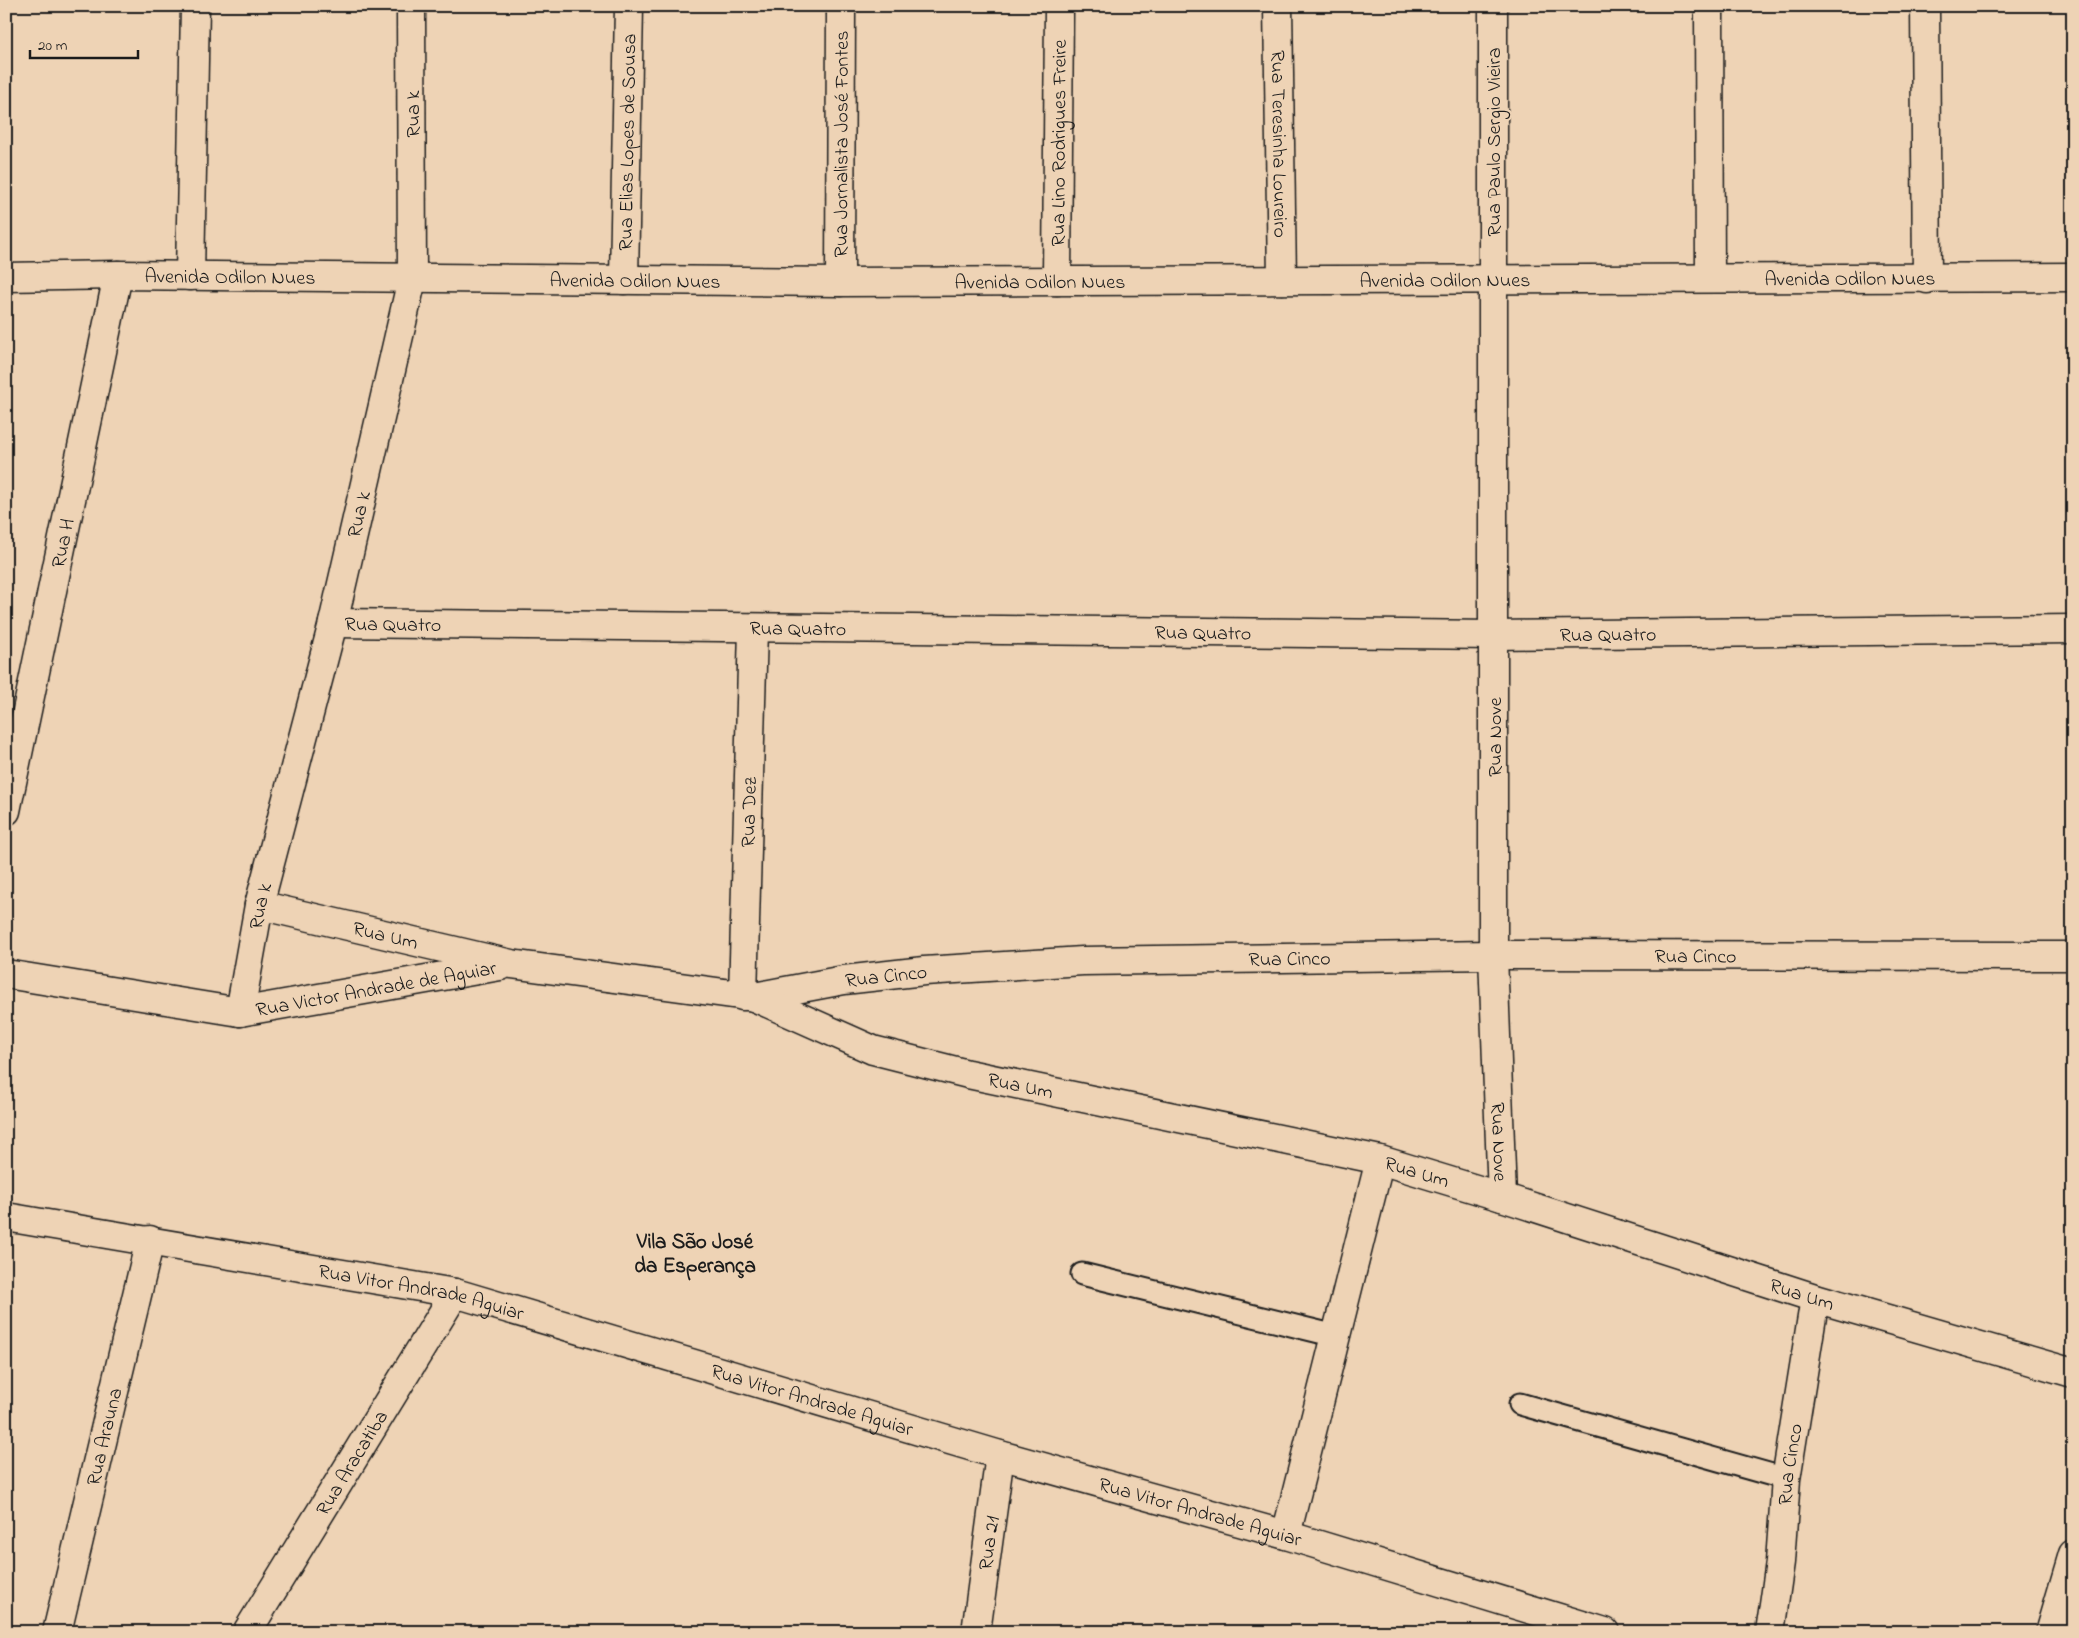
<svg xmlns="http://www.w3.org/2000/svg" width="2079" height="1638" viewBox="0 0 2079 1638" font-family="'Indie Flower',sans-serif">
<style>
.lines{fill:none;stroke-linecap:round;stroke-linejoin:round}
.lane-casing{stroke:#1c1c1c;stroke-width:25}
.street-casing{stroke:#1c1c1c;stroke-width:31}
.lane{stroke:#eed3b5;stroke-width:21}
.street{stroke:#eed3b5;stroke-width:28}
.labels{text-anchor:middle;stroke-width:4.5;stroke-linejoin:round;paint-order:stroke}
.street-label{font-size:20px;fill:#1c1c1c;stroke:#eed3b5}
.neighbourhood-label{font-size:21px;font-weight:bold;fill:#1c1c1c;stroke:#eed3b5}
</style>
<rect width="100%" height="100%" fill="#eed3b5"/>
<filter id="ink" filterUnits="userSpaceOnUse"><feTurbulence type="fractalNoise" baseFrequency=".02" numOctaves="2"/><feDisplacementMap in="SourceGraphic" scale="10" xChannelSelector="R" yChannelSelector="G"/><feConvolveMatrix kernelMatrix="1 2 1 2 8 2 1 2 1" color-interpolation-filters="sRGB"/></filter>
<g filter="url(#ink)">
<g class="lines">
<defs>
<g id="lane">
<polyline points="1082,1274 1336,1336"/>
<polyline points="1520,1404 1786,1479"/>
</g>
<g id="street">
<path id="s1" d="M1278,6L1282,280"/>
<path id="s2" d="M1493,6V955L1502,1197"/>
<polyline points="1709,6 1710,278"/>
<polyline points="1925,6 1927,279"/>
<polyline points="190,276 195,6"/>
<path id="s3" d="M6,277L118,275L840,282L2073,277"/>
<path id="s4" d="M624,280L629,6"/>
<path id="s5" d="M1057,281L1059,6"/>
<path id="s6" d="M840,282L841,6"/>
<path id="s7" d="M333,623L1494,635L2073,629"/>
<path id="s8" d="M6,811L118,275"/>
<path id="s9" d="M259,905L511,964L754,997L844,980L924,971L1083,961L1493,955L2073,956"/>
<path id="s10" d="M6,974L240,1012L500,966"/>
<path id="s11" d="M743,996L753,629"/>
<path id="s12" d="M754,997L873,1050L968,1074L1380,1160L1502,1197L1815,1298L2073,1373"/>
<path id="s13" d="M240,1012L259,905L333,623L412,279L411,6"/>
<path id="s14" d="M6,1217L455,1293L1000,1455L1286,1535L1605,1632"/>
<polyline points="1286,1535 1380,1160"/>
<path id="s15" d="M57,1632L150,1240"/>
<path id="s16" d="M247,1632L455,1293"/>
<path id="s17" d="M976,1632L1000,1455"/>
<path id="s18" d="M1770,1632L1780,1562L1786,1479L1815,1298"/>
<polyline points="2050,1632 2073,1554"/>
</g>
</defs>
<use href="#lane" class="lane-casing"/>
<use href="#street" class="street-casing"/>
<use href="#lane" class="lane"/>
<use href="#street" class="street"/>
</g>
</g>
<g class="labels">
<g class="street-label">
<text transform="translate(412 114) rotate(-90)" y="7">Rua k</text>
<text transform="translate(1493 142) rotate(-90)" y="7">Rua Paulo Sergio Vieira</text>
<text dy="7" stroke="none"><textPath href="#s4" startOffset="138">Rua Elias Lopes de Sousa</textPath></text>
<text dy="7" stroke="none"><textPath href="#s1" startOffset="138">Rua Teresinha Loureiro</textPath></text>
<text dy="7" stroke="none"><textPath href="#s6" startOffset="138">Rua Jornalista José Fontes</textPath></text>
<text dy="7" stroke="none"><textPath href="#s5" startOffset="138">Rua Lino Rodrigues Freire</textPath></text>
<text dy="7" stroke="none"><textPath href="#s3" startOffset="224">Avenida Odilon Nues</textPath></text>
<text dy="7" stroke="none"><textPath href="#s3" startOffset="1439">Avenida Odilon Nues</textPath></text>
<text dy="7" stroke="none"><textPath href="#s3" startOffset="1844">Avenida Odilon Nues</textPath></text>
<text dy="7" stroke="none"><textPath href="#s3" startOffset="629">Avenida Odilon Nues</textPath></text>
<text dy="7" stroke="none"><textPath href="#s3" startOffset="1034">Avenida Odilon Nues</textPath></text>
<text dy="7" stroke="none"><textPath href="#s13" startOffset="512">Rua k</textPath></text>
<text dy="7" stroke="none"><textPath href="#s8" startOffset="274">Rua H</textPath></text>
<text dy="7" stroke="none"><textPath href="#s7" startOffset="60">Rua Quatro</textPath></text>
<text dy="7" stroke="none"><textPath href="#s7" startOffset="465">Rua Quatro</textPath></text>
<text dy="7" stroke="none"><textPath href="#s7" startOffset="870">Rua Quatro</textPath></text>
<text dy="7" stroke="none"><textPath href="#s7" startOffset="1275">Rua Quatro</textPath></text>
<text transform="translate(1494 737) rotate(-90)" y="7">Rua Nove</text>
<text dy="7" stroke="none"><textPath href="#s11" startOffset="184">Rua Dez</textPath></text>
<text dy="7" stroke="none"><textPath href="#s13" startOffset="108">Rua k</textPath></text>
<text dy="7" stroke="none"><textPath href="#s9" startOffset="130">Rua Um</textPath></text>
<text dy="7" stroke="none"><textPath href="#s9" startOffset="1448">Rua Cinco</textPath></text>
<text dy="7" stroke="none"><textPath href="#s9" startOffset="1042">Rua Cinco</textPath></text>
<text dy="7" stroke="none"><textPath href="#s9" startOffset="638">Rua Cinco</textPath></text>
<text dy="7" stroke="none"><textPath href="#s10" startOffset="375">Rua Victor Andrade de Aguiar</textPath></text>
<text dy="7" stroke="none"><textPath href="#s12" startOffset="282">Rua Um</textPath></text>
<text dy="7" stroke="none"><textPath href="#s2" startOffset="1136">Rua Nove</textPath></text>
<text dy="7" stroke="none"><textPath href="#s12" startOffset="688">Rua Um</textPath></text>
<text dy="7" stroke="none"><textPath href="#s14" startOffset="422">Rua Vitor Andrade Aguiar</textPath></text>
<text dy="7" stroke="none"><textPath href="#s12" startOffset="1092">Rua Um</textPath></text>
<text dy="7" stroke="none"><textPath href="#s14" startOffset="828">Rua Vitor Andrade Aguiar</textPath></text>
<text dy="7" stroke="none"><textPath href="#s15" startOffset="201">Rua Arauna</textPath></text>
<text dy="7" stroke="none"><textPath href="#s16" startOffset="199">Rua Aracatiba</textPath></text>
<text dy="7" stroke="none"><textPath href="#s18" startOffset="169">Rua Cinco</textPath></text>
<text dy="7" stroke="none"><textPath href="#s14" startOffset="1232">Rua Vitor Andrade Aguiar</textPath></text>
<text dy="7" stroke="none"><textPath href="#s17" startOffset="90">Rua 21</textPath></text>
</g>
<g class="neighbourhood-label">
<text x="695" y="1248">Vila São José<tspan x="695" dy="24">da Esperança</tspan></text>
</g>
</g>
<rect width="2079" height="1638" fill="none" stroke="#eed3b5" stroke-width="25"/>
<rect x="12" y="12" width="2054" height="1613" fill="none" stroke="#1c1c1c" stroke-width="2" filter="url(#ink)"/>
<path d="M30 50v8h108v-8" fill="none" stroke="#1c1c1c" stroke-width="2.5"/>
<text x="38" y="50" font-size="15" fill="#1c1c1c" stroke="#eed3b5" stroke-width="4" paint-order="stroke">20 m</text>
</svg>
